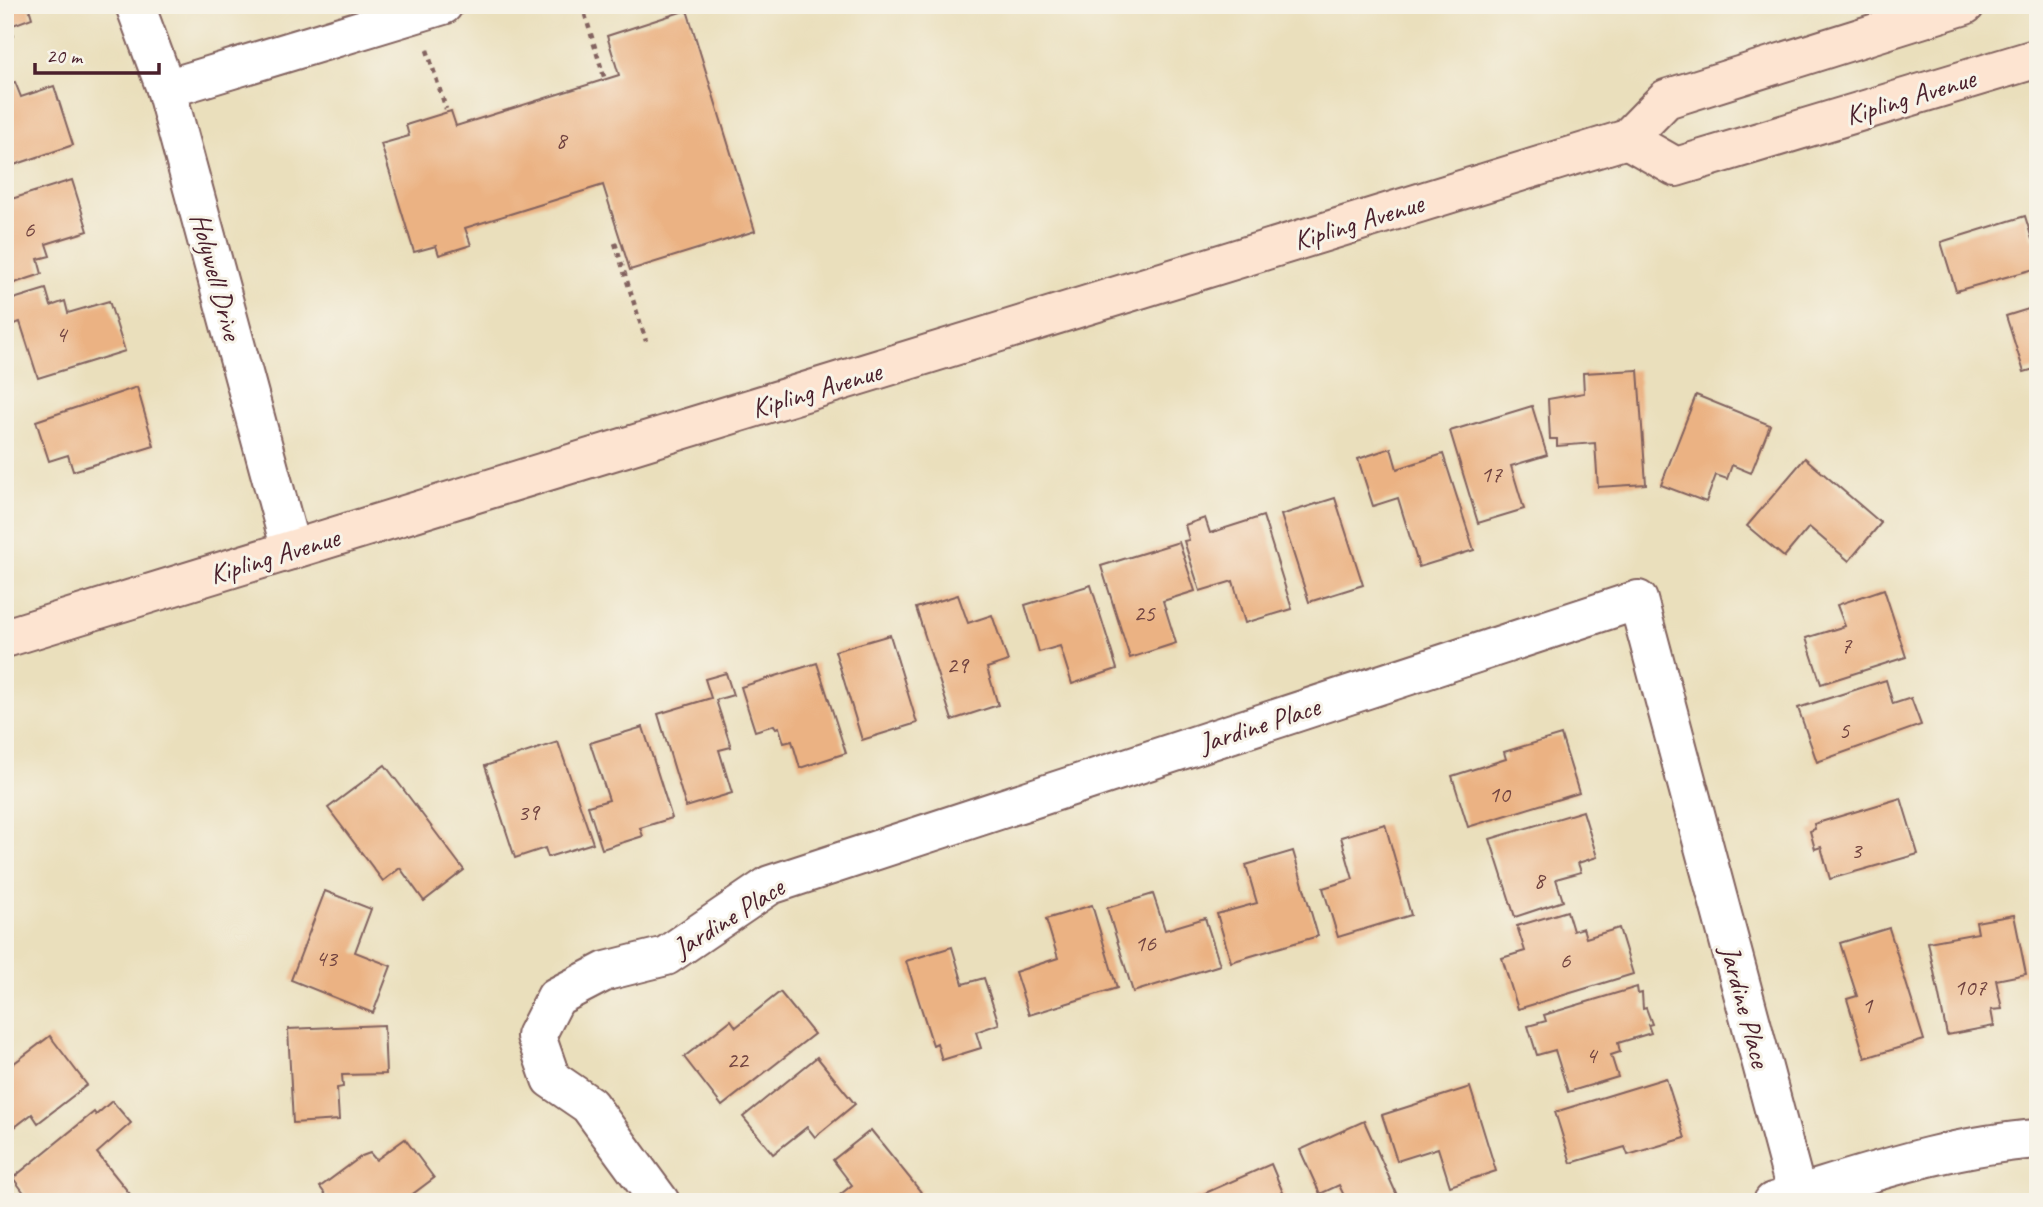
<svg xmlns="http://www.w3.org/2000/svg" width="2043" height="1207" viewBox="0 0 2043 1207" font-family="Caveat,sans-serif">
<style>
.building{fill:#ebb283}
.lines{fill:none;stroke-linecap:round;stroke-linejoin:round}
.minor-casing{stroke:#82625e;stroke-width:42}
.secondary-casing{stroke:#82625e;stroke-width:42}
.path{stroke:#82625e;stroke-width:4.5;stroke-dasharray:5 5;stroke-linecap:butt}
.minor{stroke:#fff;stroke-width:38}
.secondary{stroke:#fde4d1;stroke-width:38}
.labels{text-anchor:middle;stroke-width:6;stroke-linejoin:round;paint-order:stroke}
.number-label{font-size:24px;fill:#724441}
.street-label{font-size:28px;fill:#4a1f2b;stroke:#f7f3e8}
</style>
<rect width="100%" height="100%" fill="#f7f3e8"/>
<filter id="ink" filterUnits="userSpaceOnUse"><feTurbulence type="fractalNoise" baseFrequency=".0143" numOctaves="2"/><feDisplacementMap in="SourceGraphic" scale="14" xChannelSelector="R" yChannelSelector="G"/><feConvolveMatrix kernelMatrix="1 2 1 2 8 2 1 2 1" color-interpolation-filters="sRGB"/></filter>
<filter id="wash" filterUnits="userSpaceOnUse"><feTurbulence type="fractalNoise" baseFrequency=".00686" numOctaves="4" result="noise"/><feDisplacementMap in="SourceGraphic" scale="28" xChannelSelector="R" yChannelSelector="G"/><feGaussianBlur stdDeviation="1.57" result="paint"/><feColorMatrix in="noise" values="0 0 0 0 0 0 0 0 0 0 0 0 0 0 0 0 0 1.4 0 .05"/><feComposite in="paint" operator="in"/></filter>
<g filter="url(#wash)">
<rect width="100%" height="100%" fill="#eadfbc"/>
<g id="blocks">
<g class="building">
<polygon points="5,5 28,5 32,18 10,26 13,36 5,38"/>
<polygon points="687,10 755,231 630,270 603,185 465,228 471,245 439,255 436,246 414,252 381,144 409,136 406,125 451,111 456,126 619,75 607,36"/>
<polygon points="15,82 21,97 54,86 73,145 5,168 5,85"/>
<polygon points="72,180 88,231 46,244 50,256 38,259 42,274 5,286 5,201"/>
<polygon points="2025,216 2032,239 2038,238 2038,268 1956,291 1941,242"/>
<polygon points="46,289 51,306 65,301 68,313 109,301 125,351 38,378 20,322 14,324 7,301"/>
<polygon points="2038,306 2038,368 2024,372 2006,316"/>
<polygon points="1638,370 1646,484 1598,487 1595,443 1557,446 1557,439 1550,439 1548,399 1584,393 1583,373"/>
<polygon points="137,387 154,446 73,471 68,455 49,461 36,421"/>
<polygon points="1696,395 1770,425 1751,473 1732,465 1727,479 1716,475 1706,502 1661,485"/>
<polygon points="1532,406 1547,455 1511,466 1524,509 1478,523 1450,431"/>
<polygon points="1391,448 1397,469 1443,454 1474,550 1419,567 1398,498 1373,506 1358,459"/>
<polygon points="1805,458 1881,523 1849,561 1809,527 1784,557 1747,526"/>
<polygon points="1335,498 1363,585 1309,602 1281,515"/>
<polygon points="1263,516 1292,609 1245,623 1233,581 1200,591 1184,541 1189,540 1185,525 1205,518 1210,533"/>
<polygon points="1179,542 1195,591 1163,601 1176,643 1130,658 1101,566"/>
<polygon points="1091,585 1117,669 1072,684 1060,646 1039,652 1025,605"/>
<polygon points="1884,589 1906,657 1821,684 1806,638 1845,626 1837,605"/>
<polygon points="958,595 968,623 992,615 1008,661 987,668 998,705 952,720 916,608"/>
<polygon points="890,635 917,723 862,740 835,651"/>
<polygon points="817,663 846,753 800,768 792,741 784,743 779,727 776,728 774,725 755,731 741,687"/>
<polygon points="726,673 733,695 716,700 731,747 719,750 732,793 686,807 658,714 711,698 705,679"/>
<polygon points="1886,680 1893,704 1911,698 1921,725 1817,762 1798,708"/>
<polygon points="643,727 672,818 640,828 643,836 602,849 588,806 609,800 590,743"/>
<polygon points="1561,735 1579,793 1468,827 1452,776 1506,759 1504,752"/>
<polygon points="558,742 593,843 548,857 545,848 515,858 485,766"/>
<polygon points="385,765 464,870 424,901 400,868 383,881 328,808"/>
<polygon points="1901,798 1918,854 1830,879 1821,847 1815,849 1810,831 1815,829 1814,824"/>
<polygon points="1583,811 1597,857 1578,863 1581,872 1556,879 1563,901 1515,917 1490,839"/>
<polygon points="1385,824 1411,915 1338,937 1323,888 1353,879 1341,837"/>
<polygon points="1293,851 1318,936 1231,962 1217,914 1257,903 1246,865"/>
<polygon points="325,891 371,909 355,952 391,966 373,1013 291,980"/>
<polygon points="1153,894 1165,930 1205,918 1220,965 1133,992 1107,908"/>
<polygon points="1092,905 1117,988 1029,1015 1015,972 1058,958 1046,919"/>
<polygon points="1567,911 1573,931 1583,928 1586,938 1619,928 1633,974 1518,1009 1502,958 1525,951 1517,926"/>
<polygon points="2014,915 2026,974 1996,980 2002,1009 1991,1010 1994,1026 1947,1035 1928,942 1978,933 1976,922"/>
<polygon points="1889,928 1924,1040 1865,1058 1847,999 1857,996 1840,943"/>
<polygon points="952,947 963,984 984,978 999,1024 976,1032 981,1048 942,1060 937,1043 933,1045 906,961"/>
<polygon points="1637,987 1638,994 1642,993 1643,1009 1646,1008 1652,1024 1648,1025 1651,1033 1618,1043 1620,1052 1611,1055 1618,1077 1568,1092 1555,1050 1537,1055 1528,1026 1546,1021 1544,1015"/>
<polygon points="780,992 814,1034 722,1106 684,1057 731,1020 736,1027"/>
<polygon points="384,1025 386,1074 342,1075 343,1087 337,1088 339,1120 293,1123 288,1029"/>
<polygon points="50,1036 87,1085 38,1123 32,1114 7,1133 5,1070"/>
<polygon points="817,1057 855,1104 815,1137 807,1127 773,1154 743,1117"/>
<polygon points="1666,1078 1685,1138 1628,1155 1625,1147 1571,1163 1555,1112"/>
<polygon points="1470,1087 1496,1171 1450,1186 1438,1148 1397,1161 1382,1115"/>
<polygon points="112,1101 131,1123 97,1153 130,1194 120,1202 31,1202 13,1178 94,1112 96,1115"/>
<polygon points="1364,1121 1400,1202 1347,1202 1339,1185 1320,1194 1300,1150"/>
<polygon points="871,1130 921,1192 909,1202 831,1202 852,1185 833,1160"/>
<polygon points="405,1139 434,1178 402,1202 331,1202 320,1187 362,1156 370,1153 376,1160"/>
<polygon points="1271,1164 1287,1202 1185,1202"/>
</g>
</g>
</g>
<g filter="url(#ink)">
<use href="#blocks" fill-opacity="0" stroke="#82625e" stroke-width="2"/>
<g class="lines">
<defs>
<g id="minor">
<polyline points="135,5 166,89 291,550"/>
<polyline points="166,89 443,5"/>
<polyline points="660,1202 589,1105 551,1079 536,1036 556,997 606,971 666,956 770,885 1638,600 1797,1195"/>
<path d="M1773,1202C1859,1177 1947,1145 2038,1139"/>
</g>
<g id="secondary">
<polyline points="1627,139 1676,167 2038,58"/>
<polyline points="5,638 1627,139 1666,99 1965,5"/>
</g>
</defs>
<use href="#minor" class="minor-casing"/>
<use href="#secondary" class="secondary-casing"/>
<g class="path">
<polyline points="582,5 605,80"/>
<polyline points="427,50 446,109"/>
<polyline points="615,243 646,341"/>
</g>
<use href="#minor" class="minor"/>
<use href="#secondary" class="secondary"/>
</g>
</g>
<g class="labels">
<g class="number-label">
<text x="561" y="148">8</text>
<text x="29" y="237">6</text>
<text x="61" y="342">4</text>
<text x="1491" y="482">17</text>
<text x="1144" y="621">25</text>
<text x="1846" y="653">7</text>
<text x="957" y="673">29</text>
<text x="1844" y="738">5</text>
<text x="1499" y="802">10</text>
<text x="528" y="820">39</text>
<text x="1856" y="858">3</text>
<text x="1539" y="888">8</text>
<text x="1145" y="951">16</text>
<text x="326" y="966">43</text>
<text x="1565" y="968">6</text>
<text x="1970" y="995">107</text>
<text x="1867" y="1013">1</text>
<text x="1591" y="1063">4</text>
<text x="737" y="1068">22</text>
</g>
<g class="street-label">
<text transform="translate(1910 96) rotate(-17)" y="10">Kipling Avenue</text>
<text transform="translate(1358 221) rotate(-17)" y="10">Kipling Avenue</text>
<text transform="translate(217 276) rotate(75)" y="10">Holywell Drive</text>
<text transform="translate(816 389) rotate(-17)" y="10">Kipling Avenue</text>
<text transform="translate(274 555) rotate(-17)" y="10">Kipling Avenue</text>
<text transform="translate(1259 724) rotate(-18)" y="10">Jardine Place</text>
<text transform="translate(728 917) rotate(-32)" y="10">Jardine Place</text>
<text transform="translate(1746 1006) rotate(75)" y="10">Jardine Place</text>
</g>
</g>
<rect width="2043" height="1207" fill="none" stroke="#f7f3e8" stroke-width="28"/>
<path d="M35 63v10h124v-10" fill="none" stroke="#4a1f2b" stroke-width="3.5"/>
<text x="46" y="63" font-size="21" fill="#4a1f2b" stroke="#f7f3e8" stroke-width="5" paint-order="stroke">20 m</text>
</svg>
